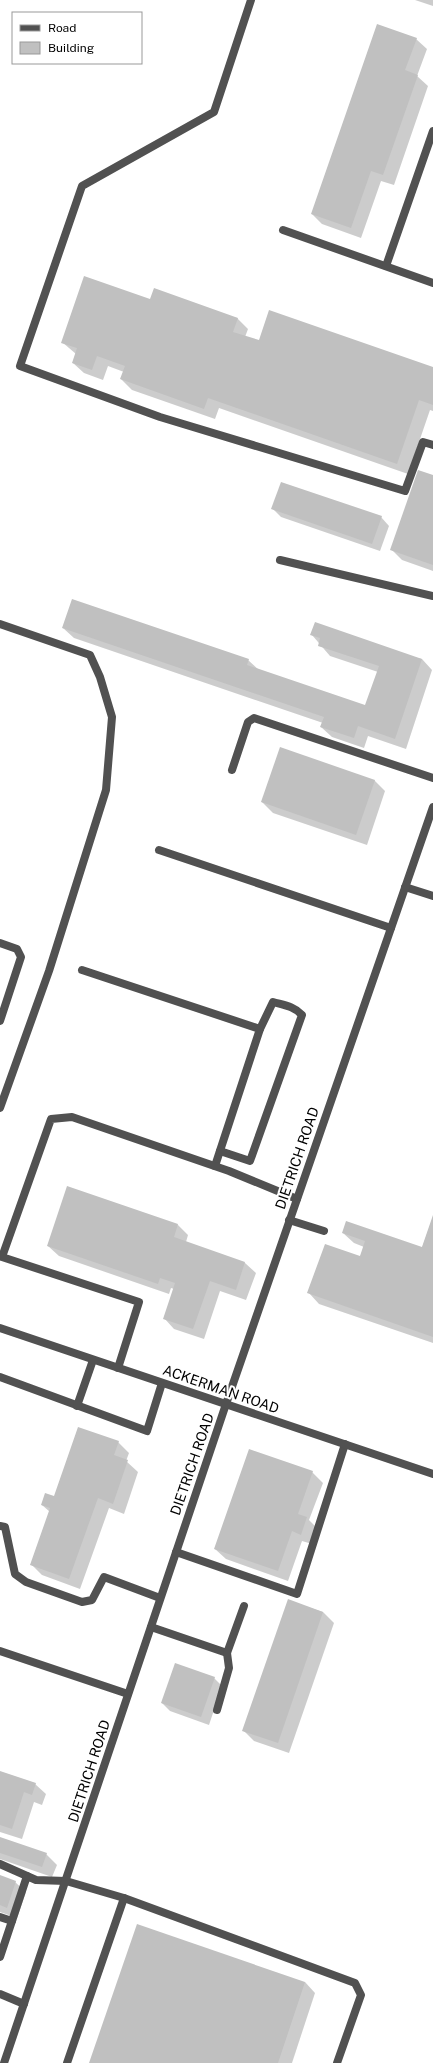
<svg xmlns="http://www.w3.org/2000/svg" width="433" height="2063" viewBox="0 0 433 2063" font-family="'Public Sans',sans-serif">
<style>
.shadow{fill:#0003}
.building{fill:#c0c0c0}
.lines{fill:none;stroke-linecap:round;stroke-linejoin:round}
.service{stroke:#515151;stroke-width:8}
.minor{stroke:#515151;stroke-width:8}
.tertiary{stroke:#515151;stroke-width:8}
.labels{text-anchor:middle;stroke-width:4;stroke-linejoin:round;paint-order:stroke}
.street-label{font-size:14px;fill:#000;stroke:#fff}
</style>
<rect width="100%" height="100%" fill="#fff"/>
<g class="shadow">
<polygon points="415,0 433,0 433,6"/>
<polygon points="416,39 427,49 417,76 428,86 394,185 381,181 361,238 322,224 312,214"/>
<polygon points="151,301 237,318 248,329 245,337 259,342 433,368 433,411 430,410 408,474 219,408 215,419 132,390 121,379 124,372 108,366 103,380 84,373 73,363 76,354 62,342"/>
<polygon points="433,476 433,571 402,560 391,549"/>
<polygon points="273,509 381,517 389,526 380,551 281,517"/>
<polygon points="63,628 248,660 259,670 366,707 378,672 330,656 312,635 422,659 432,670 406,749 368,736 364,748 332,737 321,727 323,723 74,638"/>
<polygon points="374,780 385,791 367,845 273,813 262,802"/>
<polygon points="433,1217 433,1343 319,1304 309,1293 360,1257 364,1247 354,1243 343,1233 422,1248"/>
<polygon points="178,1225 188,1235 186,1242 245,1263 256,1273 246,1300 220,1291 204,1339 174,1329 164,1318 174,1289 171,1288 169,1294 59,1256 48,1246"/>
<polygon points="118,1442 129,1453 126,1461 138,1472 124,1514 109,1508 80,1589 42,1575 31,1564 50,1512 42,1505 54,1497"/>
<polygon points="312,1472 323,1483 309,1520 317,1528 312,1544 302,1541 288,1581 226,1559 215,1549"/>
<polygon points="289,1601 323,1612 334,1623 289,1753 254,1741 244,1731"/>
<polygon points="214,1678 222,1686 209,1725 170,1711 162,1703"/>
<polygon points="0,1772 35,1784 46,1794 42,1805 34,1802 22,1839 0,1832"/>
<polygon points="0,1838 46,1854 57,1865 52,1877 0,1859"/>
<polygon points="0,1876 15,1882 26,1892 17,1918 0,1912"/>
<polygon points="305,1982 315,1993 292,2063 91,2063"/>
</g>
<g class="building">
<polygon points="377,24 417,38 405,70 418,75 383,175 371,171 351,228 311,214"/>
<polygon points="84,276 150,299 154,288 238,318 233,332 259,340 269,310 433,367 433,405 419,400 397,464 208,398 204,409 120,379 125,366 97,356 92,370 72,363 77,348 61,343"/>
<polygon points="418,470 433,475 433,565 390,550"/>
<polygon points="281,482 382,516 372,544 271,509"/>
<polygon points="72,599 249,659 247,665 365,705 379,666 318,646 320,638 310,635 315,622 422,659 395,739 358,726 354,738 320,727 324,717 62,628"/>
<polygon points="280,747 375,780 356,835 261,802"/>
<polygon points="67,1186 178,1224 174,1237 245,1262 236,1290 210,1281 193,1329 163,1319 175,1283 160,1278 158,1284 47,1246"/>
<polygon points="433,1215 433,1337 307,1293 325,1244 360,1256 365,1241 342,1233 346,1221 422,1247"/>
<polygon points="78,1427 119,1441 114,1455 128,1460 113,1504 98,1498 69,1579 30,1565 50,1508 41,1505 45,1493 54,1496"/>
<polygon points="249,1449 313,1471 298,1514 307,1517 301,1535 292,1531 278,1571 214,1549"/>
<polygon points="288,1599 323,1612 278,1743 242,1731"/>
<polygon points="175,1663 215,1677 201,1717 161,1703"/>
<polygon points="0,1771 36,1783 32,1795 24,1792 12,1829 0,1825"/>
<polygon points="0,1837 47,1853 42,1867 0,1853"/>
<polygon points="0,1875 16,1881 7,1908 0,1905"/>
<polygon points="137,1924 305,1982 278,2063 89,2063"/>
</g>
<g class="lines">
<g class="service">
<polyline points="251,0 214,112 82,186 20,366 160,417 405,491 423,442 433,445"/>
<polyline points="283,230 433,283"/>
<polyline points="386,266 433,131"/>
<polyline points="280,560 433,596"/>
<polyline points="0,624 90,655 100,677 112,717 106,790 49,971 0,1108"/>
<polyline points="232,770 248,722 254,718 433,778"/>
<polyline points="159,850 391,928"/>
<polyline points="405,887 433,896"/>
<polyline points="0,943 17,949 21,957 0,1021"/>
<polyline points="82,970 260,1029 215,1166"/>
<path d="M220,1151L250,1161L302,1015C294,1006 283,1005 273,1002L260,1029"/>
<polyline points="289,1220 324,1231"/>
<polyline points="118,1368 139,1302 2,1257 51,1119 72,1117 229,1171 297,1199"/>
<polyline points="0,1377 147,1431 162,1383"/>
<polyline points="77,1406 93,1360"/>
<polyline points="0,1526 5,1527 15,1574 26,1582 82,1602 92,1600 104,1577 160,1598"/>
<polyline points="176,1552 297,1594 345,1444"/>
<polyline points="151,1627 227,1653 244,1606"/>
<polyline points="0,1651 128,1694"/>
<polyline points="217,1710 229,1668 227,1653"/>
<polyline points="0,1864 27,1876"/>
<polyline points="0,1917 12,1921"/>
<polyline points="0,1957 27,1876 36,1880 66,1881 124,1898 355,1983 361,1995 337,2063"/>
<polyline points="0,1994 24,2004"/>
<polyline points="67,2063 124,1898"/>
</g>
<polyline class="minor" points="4,2063 226,1404 433,807"/>
<polyline class="tertiary" points="0,1328 433,1474"/>
</g>
<g class="labels">
<g class="street-label">
<text transform="translate(297 1158) rotate(-71)" y="5">DIETRICH ROAD</text>
<text transform="translate(221 1389) rotate(19)" y="5">ACKERMAN ROAD</text>
<text transform="translate(192 1464) rotate(-71)" y="5">DIETRICH ROAD</text>
<text transform="translate(89 1771) rotate(-72)" y="5">DIETRICH ROAD</text>
</g>
</g>
<rect x="12" y="12" width="130" height="52" fill="#ffffff" stroke="#999999"/>
<rect x="20" y="25" width="20" height="6" fill="#515151" stroke="#999999"/>
<text x="48" y="32" font-size="12" fill="#000000">Road</text>
<rect x="20" y="42" width="20" height="12" fill="#c0c0c0" stroke="#999999"/>
<text x="48" y="52" font-size="12" fill="#000000">Building</text>
</svg>
